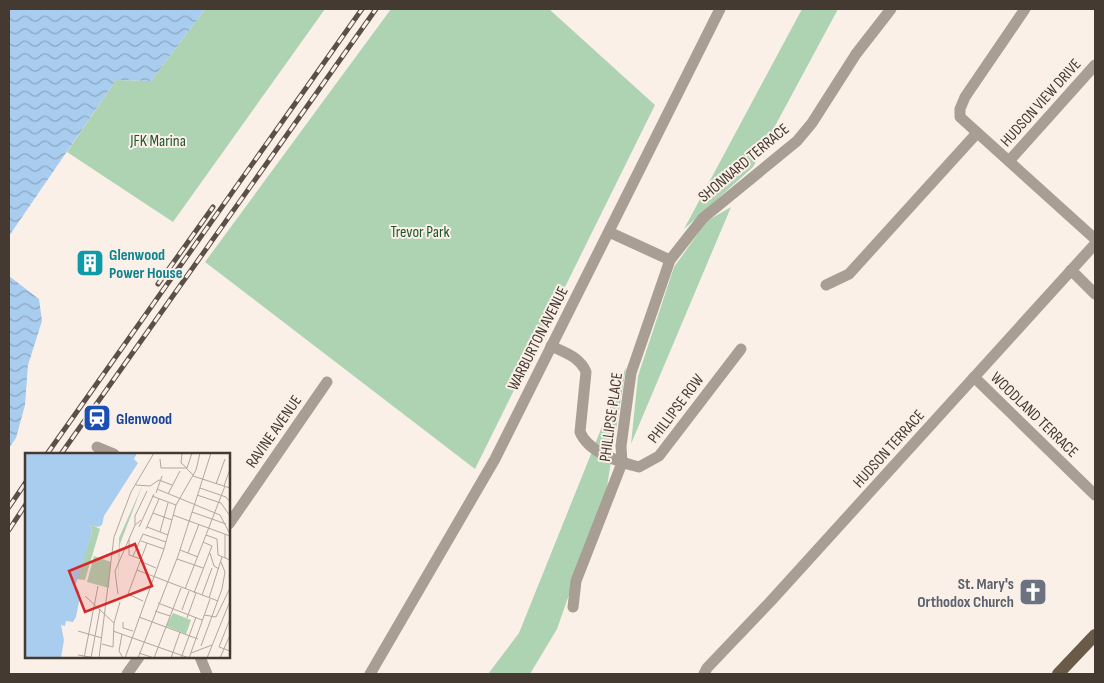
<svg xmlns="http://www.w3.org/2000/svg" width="1104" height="683" viewBox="0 0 1104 683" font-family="'Sofia Sans Condensed',sans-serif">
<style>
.green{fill:#aed3b3}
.water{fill:url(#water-waves)}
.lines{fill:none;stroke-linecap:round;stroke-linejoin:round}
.minor{stroke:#a89e94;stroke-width:11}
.major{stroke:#6a5a48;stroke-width:12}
.rail-casing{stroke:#5b5048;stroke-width:5}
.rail{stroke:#fbf0e8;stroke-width:3;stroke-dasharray:9;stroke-linecap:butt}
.labels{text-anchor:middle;stroke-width:4;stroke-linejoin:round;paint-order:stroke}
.street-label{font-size:16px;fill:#453a32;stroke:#fbf0e8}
.park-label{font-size:16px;fill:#1d562c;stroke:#fbf0e8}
.culture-label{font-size:16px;font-weight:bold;fill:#0d838f;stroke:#fbf0e8;text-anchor:start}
.transit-label{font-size:16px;font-weight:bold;fill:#164399;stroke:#fbf0e8;text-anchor:start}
.worship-label{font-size:16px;font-weight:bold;fill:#5b616d;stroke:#fbf0e8;text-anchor:end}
.inset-road{fill:none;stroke:#b2a79f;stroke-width:1}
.view{fill:#d62828;fill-opacity:0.15;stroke:#d62828;stroke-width:2.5}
.inset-edge{fill:none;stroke:#453a32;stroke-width:2.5}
</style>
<defs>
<pattern id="water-waves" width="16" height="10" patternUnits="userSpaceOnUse" patternTransform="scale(1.25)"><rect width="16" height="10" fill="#a9cdef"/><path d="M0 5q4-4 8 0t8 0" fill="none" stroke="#8ba7c2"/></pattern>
</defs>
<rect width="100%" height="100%" fill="#fbf0e8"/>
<g class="green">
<polygon points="205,9 325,9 173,222 67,152 116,80 151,81"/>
<polygon points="391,9 549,9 655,105 475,469 205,262"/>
<polygon points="802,9 838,9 753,167 684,229"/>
<polygon points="731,207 631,444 638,376 674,267 707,221"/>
<polygon points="626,367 607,487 557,629 530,674 488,674 519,633"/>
</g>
<g class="water">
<polygon points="9,9 205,9 151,81 116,80 9,236"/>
<polygon points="9,276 39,299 42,321 28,365 25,405 16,438 9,448"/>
</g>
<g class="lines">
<g class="minor">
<polyline points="1025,9 965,97 960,109 960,117 1095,239"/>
<polyline points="1009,161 1095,65"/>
<polyline points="609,232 670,260"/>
<polyline points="1071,270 1095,294"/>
<polyline points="826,285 849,274 977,133"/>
<path d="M551,346C564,352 580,357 586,372L580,432C589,453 619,462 639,467L659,456L741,349"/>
<polyline points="974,377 1095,495"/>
<polyline points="97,447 114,454"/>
<polyline points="229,524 327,382"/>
<polyline points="573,607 576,581 622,463 621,446 631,373 670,260 703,218 797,141 812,123 856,54 891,9"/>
<polyline points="200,657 207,674"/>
<polyline points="127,674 139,657"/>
<polyline points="370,674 495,459 720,9"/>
<polyline points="704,674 707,668 770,602 1095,244"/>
</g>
<polyline class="major" points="1058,674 1095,635"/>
<defs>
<g id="rail">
<polyline points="158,284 213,207"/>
<polyline points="47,454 362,9"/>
<polyline points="61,454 376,9"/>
<polyline points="9,507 26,482"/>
<polyline points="9,530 26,504"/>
</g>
</defs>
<use href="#rail" class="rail-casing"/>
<use href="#rail" class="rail"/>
</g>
<defs>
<symbol id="building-square" viewBox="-11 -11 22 22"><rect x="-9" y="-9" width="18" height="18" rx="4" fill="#0f9aa8" stroke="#fbf0e8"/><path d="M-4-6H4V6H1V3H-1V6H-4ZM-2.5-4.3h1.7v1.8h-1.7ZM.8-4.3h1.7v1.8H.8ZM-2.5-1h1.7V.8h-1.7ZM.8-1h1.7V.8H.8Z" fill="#fff"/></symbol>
<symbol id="station-square" viewBox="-11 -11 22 22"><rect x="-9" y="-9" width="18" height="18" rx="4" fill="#1a4fb4" stroke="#fbf0e8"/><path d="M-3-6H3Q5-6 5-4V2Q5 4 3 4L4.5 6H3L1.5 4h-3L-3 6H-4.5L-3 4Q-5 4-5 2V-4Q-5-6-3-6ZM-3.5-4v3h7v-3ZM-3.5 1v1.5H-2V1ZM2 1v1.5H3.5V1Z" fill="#fff"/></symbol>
<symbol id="church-square" viewBox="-11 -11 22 22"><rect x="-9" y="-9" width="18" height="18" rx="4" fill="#6b7280" stroke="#fbf0e8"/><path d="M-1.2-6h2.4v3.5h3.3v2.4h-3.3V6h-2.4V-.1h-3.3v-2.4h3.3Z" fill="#fff"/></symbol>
</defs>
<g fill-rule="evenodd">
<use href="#building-square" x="74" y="247" width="32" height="32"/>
<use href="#station-square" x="81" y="402" width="32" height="32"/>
<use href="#church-square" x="1017" y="576" width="32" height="32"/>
</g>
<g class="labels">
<g class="street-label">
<text transform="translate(1040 102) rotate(-48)" y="6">HUDSON VIEW DRIVE</text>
<text transform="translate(743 162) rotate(-40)" y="6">SHONNARD TERRACE</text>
<text transform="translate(537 338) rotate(-63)" y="6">WARBURTON AVENUE</text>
<text transform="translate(675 408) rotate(-53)" y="6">PHILLIPSE ROW</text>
<text transform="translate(1035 414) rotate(44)" y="6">WOODLAND TERRACE</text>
<text transform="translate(610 417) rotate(-82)" y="6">PHILLIPSE PLACE</text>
<text transform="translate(273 431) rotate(-55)" y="6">RAVINE AVENUE</text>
<text transform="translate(888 448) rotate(-48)" y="6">HUDSON TERRACE</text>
</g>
<g class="park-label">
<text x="158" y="146">JFK Marina</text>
<text x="420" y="237">Trevor Park</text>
</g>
<g class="culture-label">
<text x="109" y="260">Glenwood<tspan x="109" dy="18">Power House</tspan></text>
</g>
<g class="transit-label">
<text x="116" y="424">Glenwood</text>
</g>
<g class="worship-label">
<text x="1014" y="589">St. Mary's<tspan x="1014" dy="18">Orthodox Church</tspan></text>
</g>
</g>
<g transform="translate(25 453)">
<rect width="205" height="205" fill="#fbf0e8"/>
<path d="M118,31L95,91L93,130L94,85ZM65,71L75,76L60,127L51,126L67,79ZM69,103L86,109L84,135L62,129ZM148,160L166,167L161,181L141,173Z" fill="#aed3b3"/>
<path d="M0,0H112L109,6L113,10L79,63L77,72L73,74L65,72L67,79L50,134L54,137L55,144L51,164L48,169L41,168L40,173L36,172L39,187L36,205H0Z" fill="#a9cdef"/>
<path class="inset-road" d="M157,0L156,10L162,15L167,0M135,6L136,15H161L168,22M168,23L205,35M191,31L200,6M111,32L125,33L134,27L147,32M199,33L205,16M175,35L201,44L205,49M132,36L195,62L205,81M131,40L137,23M143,41L155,18M172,42L196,50L205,63M127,43L151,52M167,59L201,71M128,60L147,67M148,62L205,83M110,72V63L122,38M114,74L129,41M122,74L143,82M121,76L134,46M135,79L143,50M181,82L192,86L193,102L205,107M104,86L110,72L116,67M116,88L139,96M155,97L173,104M163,100L174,71M185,100L189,113L194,116M108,103L118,81L141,89M200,105V81M152,106L178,115M115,108L131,115M112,117L193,148M160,136L200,33M169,140L187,93L178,89M93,141L90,118L104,86V102L116,106M177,142L187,115M60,143L89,170M184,145L197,104M118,148L103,141L122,90M133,150L177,167M157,157L164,138M130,158L145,163M179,162L191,164L205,135M114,164L173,186M162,165L171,140M205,166L194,194L205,198M98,169V175L108,178M53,178L77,185M88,178L164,205M97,181L94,198L98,205M77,191L88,194L89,170L95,149M176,193L197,136L200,119L196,109M114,200L129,205L156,135M166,200L187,192M53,202L71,205M59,205L73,133M66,205L75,156M74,205L89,84L106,39L129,0M100,205L139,96L151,52L171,17L175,0M113,205L153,103L186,0M146,205L155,179M156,205L171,164M164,205L185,146M182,205L205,148M195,205L205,182"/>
<path class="view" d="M110,91L127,133L60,159L44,118Z"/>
<rect width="205" height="205" class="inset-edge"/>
</g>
<rect width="1104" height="683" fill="none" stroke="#453a32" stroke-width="20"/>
</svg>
